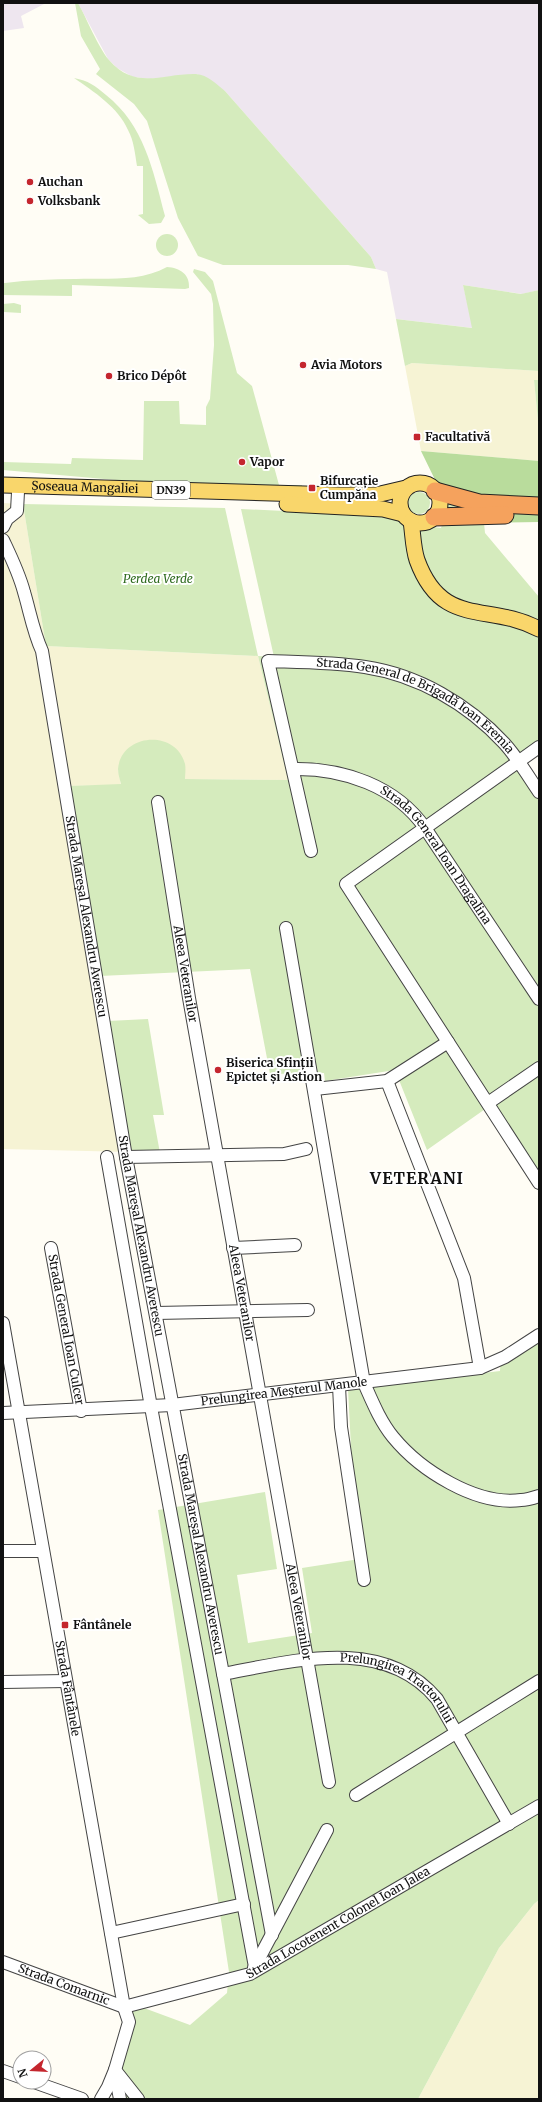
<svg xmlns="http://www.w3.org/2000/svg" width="542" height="2102" viewBox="0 0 542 2102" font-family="Merriweather,serif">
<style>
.industrial{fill:#eee6ef}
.farmland{fill:#f6f3d4}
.green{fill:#d5ebbd}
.forest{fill:#b9dc9c}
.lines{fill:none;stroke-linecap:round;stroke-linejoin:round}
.minor-casing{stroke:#444;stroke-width:14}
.major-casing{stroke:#222;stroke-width:17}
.highway-casing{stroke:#222;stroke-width:19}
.minor{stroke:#fff;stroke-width:12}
.major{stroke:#f9d66b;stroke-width:15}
.highway{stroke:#f5a25d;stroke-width:17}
.poi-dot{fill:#c4262e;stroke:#fff;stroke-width:1.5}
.labels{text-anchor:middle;stroke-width:4;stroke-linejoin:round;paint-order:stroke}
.shield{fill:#fff;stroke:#585858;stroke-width:1}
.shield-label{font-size:11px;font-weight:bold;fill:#111}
.poi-label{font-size:12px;font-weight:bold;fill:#111;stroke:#fff;text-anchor:start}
.street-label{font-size:12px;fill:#111;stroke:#fff}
.park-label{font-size:12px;font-style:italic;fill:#2f6b1f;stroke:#fff}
.district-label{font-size:16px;font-weight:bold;letter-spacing:1px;fill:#111;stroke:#fff}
</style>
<rect width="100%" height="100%" fill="#fffdf5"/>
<g class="industrial">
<polygon points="3,3 46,3 21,16 24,28 3,31"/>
<polygon points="78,3 539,3 539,290 522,294 463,285 473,328 396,319 387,272 376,269 371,257 225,91 197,74 151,79 133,77 117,68 108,59"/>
</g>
<g class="farmland">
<polygon points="412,363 539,371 539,380 534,380 539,431 539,461 421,451 405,366"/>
<polygon points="3,503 23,504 46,646 258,656 288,780 185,779 185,764 118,769 121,785 69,786 129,1152 3,1149"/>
<polygon points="539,1900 539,2099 418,2099 499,1948 534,1904"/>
</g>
<g class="green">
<path d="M75,3H78C87,19 98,47 109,60C136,91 163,73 196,74C208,75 216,84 225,91L371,257L376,269L348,265H223L198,256L178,218L147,121L134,104L96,74L100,69L81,36Z"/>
<path d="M74,78C89,81 94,85 106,95C144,125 153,170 165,216L161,223L149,224L138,215L143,214V166H137C135,154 134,141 128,130C119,108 93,91 74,78Z"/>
<circle cx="167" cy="245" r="11"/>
<path d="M167,267C180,268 190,274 189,288L185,289L72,285V296L3,295V283H5C29,280 52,279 76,279C107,278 140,282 167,267Z"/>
<polygon points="194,269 205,272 213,281 237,373 252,386 279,485 302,485 302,488 138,482 3,470 3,462 71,464 72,458 143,460 144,401 179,401 180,424 206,425 206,407 210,399 214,345 213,304 211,294 193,272"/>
<polygon points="463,285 521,294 539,290 539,371 412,363 405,366 396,319 472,328"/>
<polygon points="14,303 21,305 21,313 4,312 3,364 3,304"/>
<polygon points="534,380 539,380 539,431"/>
<path d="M440,490L484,523L485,533L539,597V751L526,762L539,781V1186L488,1107L427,1150L395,1070L325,1081L324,1073L270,1074L250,969L100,976L69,786L121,784C120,780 118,774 118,769C121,733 176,729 185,764C186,769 185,775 185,779L288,780L258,656L46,646L23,504L225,508L258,656L274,657L241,509L387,516L405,523L441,528L447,509Z"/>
<circle cx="419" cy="503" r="11"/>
<polygon points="148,1019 164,1115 153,1115 160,1153 129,1152 108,1021"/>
<polygon points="539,1330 539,1900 534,1904 499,1948 418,2099 115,2099 129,2009 144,2008 190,2025 227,1993 229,1972 158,1510 265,1492 277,1569 237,1575 248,1643 312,1633 302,1568 366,1558 352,1467 348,1389 500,1371 501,1354"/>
</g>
<polygon class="forest" points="421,451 539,461 539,522 484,523 480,496 440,490"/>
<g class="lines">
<defs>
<g id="minor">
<polyline points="3,527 7,519 17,511 18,492"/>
<path id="s1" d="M3,540C11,557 19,573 24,592C30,612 33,631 42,651L126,1157L272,1935"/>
<polyline points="539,747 346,884 539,1183"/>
<path id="s2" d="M293,769C343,768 396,786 425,828L539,999"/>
<path id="s3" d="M158,802L189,998L329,1782"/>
<path id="s4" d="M311,851L268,661C300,662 333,662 365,667C418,675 468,704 504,743C517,757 528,776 539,792"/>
<path d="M286,928L364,1383C372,1401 380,1421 393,1437C420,1470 476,1506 521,1500C527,1500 533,1498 539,1496"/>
<polyline points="387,1081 464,1278 480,1368"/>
<polyline points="315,1089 387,1081 448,1042"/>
<polyline points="488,1103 539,1068"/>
<polyline points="107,1157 151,1407 255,1967"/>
<polyline points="126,1157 284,1154 306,1149"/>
<path id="s5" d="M51,1248L81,1411"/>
<polyline points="233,1248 295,1245"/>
<polyline points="156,1313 308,1310"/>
<path id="s6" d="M3,1323L124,2007L129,2022L115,2070L108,2087L101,2099"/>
<polyline points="339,1386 341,1427 364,1580"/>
<path id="s7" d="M3,1413L172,1405L480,1368L505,1357L539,1335"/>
<polyline points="3,1551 43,1551"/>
<path id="s8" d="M223,1674C293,1661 384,1635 437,1699L509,1824"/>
<polyline points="3,1682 66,1681"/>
<polyline points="356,1795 539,1681"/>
<polyline points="111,1933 244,1904"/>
<path id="s9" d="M3,1962L124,2007"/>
<polyline points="254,1968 327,1830"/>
<path id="s10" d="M124,2007L250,1974L539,1806"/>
<polyline points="115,2070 138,2099"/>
<polyline points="3,2071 20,2077"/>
<polyline points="115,2073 120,2099"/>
<polyline points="34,2082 82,2099"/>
</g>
<g id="major">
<circle cx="420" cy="503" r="20"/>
<path id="s11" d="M3,485L339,495H376L406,488"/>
<polyline points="287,504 383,509 403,514"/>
<path d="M411,521C413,534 413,548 417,560C442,629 488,602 539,629"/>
</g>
<g id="highway">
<polyline points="435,491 479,503 539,506"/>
<polyline points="434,517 505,515"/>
</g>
</defs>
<use href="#minor" class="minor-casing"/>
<use href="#major" class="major-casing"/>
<use href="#highway" class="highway-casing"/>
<use href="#minor" class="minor"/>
<use href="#major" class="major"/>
<use href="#highway" class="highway"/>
</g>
<g class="poi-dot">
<circle cx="30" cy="182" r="4"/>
<circle cx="30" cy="201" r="4"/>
<circle cx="303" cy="365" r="4"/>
<circle cx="109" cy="376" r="4"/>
<rect x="413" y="433" width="8" height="8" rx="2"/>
<circle cx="242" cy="462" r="4"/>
<rect x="308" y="484" width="8" height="8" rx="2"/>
<circle cx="218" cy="1070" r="4"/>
<rect x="61" y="1621" width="8" height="8" rx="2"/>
</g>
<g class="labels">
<rect class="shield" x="152" y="481" width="38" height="18" rx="3"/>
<g class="shield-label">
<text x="171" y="494">DN39</text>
</g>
<g class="poi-label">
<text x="38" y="186">Auchan</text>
<text x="38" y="205">Volksbank</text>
<text x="311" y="369">Avia Motors</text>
<text x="117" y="380">Brico Dépôt</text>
<text x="425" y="441">Facultativă</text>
<text x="250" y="466">Vapor</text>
<text x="320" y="485">Bifurcație<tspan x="320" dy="14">Cumpăna</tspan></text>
<text x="226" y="1067">Biserica Sfinții<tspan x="226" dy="14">Epictet și Astion</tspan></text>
<text x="73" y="1629">Fântânele</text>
</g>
<g class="street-label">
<text dy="4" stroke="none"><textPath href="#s11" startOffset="82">Șoseaua Mangaliei</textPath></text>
<text dy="4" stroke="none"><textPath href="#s4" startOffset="354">Strada General de Brigadă Ioan Eremia</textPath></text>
<text dy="4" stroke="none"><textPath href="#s2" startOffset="178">Strada General Ioan Dragalina</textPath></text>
<text dy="4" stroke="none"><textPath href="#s1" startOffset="387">Strada Mareșal Alexandru Averescu</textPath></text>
<text dy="4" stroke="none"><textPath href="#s3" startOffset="174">Aleea Veteranilor</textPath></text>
<text dy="4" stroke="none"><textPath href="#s1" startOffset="711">Strada Mareșal Alexandru Averescu</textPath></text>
<text dy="4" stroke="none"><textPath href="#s3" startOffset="498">Aleea Veteranilor</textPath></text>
<text dy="4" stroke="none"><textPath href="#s5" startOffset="83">Strada General Ioan Culcer</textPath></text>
<text dy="4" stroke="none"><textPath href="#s7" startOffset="282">Prelungirea Meșterul Manole</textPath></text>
<text dy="4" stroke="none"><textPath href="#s1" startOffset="1035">Strada Mareșal Alexandru Averescu</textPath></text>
<text dy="4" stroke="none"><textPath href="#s3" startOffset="822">Aleea Veteranilor</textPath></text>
<text dy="4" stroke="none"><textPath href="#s6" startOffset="371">Strada Fântânele</textPath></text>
<text dy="4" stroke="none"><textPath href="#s8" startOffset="186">Prelungirea Tractorului</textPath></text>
<text dy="4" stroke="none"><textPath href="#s10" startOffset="232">Strada Locotenent Colonel Ioan Jalea</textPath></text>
<text dy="4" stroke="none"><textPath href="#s9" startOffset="65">Strada Comarnic</textPath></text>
</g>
<g class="park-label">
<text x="158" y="583">Perdea Verde</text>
</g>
<g class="district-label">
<text x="417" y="1184">VETERANI</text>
</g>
</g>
<rect width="542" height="2102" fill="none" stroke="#111111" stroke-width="8"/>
<g transform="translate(32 2070) rotate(252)"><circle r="19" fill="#ffffff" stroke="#a0a0a0"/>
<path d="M0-3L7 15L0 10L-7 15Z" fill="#c4262e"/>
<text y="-6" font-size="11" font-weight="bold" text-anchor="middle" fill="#111111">N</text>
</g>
</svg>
